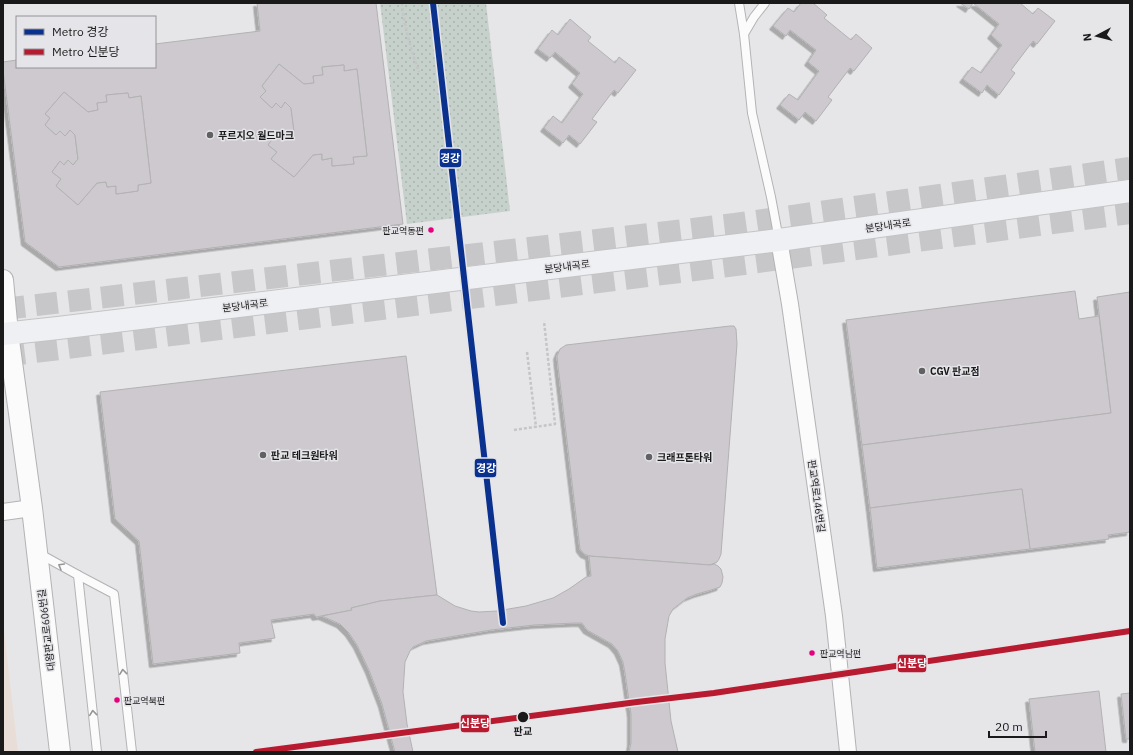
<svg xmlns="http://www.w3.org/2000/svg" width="1133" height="755" viewBox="0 0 1133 755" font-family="'IBM Plex Sans','Noto Sans KR',sans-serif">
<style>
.commercial{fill:#e9ded7}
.park{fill:url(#park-dots)}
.building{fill:#cec9ce;stroke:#b2b2b3;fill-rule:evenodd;filter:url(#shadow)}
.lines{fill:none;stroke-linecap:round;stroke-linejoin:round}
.trunk-tunnel{stroke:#c7c7c9;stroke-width:22;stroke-dasharray:22 11;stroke-linecap:butt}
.service-casing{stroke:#b3b3b5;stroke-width:10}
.minor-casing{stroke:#b3b3b5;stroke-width:18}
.tertiary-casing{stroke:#b3b3b5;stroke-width:22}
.primary-casing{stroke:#c4c4c5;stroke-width:24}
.path{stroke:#c5c5c7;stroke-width:2.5;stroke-dasharray:3 2;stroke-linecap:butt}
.service{stroke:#fbfbfc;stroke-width:8}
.minor{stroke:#fbfbfc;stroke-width:16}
.tertiary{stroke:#fbfbfc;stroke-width:20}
.primary{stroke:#eef0f4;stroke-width:22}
.metro-1-casing{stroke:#e5e5e9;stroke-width:9}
.metro-2-casing{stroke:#e5e5e9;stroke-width:9}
.metro-1{stroke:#0b318f;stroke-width:6}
.metro-2{stroke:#b81b30;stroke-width:6}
.oneway{stroke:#969697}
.poi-dot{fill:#616163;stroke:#e5e5e9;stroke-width:1.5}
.bus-dot{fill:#e5007d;stroke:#e5e5e9;stroke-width:1.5}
.stop-dot{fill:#1a1a1b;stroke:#e5e5e9;stroke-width:1.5}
.labels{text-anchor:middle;stroke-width:3;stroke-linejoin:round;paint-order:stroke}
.bus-label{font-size:9px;fill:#1a1a1b;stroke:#e5e5e9;text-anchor:start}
.poi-label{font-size:10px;font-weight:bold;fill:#1a1a1b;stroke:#e5e5e9;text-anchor:start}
.street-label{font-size:10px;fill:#1a1a1b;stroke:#e5e5e9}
.stop-label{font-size:10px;font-weight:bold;fill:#1a1a1b;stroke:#e5e5e9}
.line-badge{stroke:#e5e5e9;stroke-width:1.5}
.badge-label{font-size:11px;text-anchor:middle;font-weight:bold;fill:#fff}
</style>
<defs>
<pattern id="park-dots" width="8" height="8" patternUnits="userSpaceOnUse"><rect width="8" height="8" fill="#c6d1cb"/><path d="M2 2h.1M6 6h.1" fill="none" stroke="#aab3ae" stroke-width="1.8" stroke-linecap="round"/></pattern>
<filter id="shadow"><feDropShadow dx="-3.5" dy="3.5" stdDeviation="0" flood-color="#0004"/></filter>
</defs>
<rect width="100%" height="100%" fill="#e6e6e8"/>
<polygon class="commercial" points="3,621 18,752 3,752"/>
<polygon class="park" points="380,3 486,3 510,211 407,224"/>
<g class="building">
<path d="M257,3H376L403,224L59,267L25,242L3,70V62L17,60V67H155V44L260,31ZM279,64L304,84L314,83L313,76L323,75L322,67L344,65V71L357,69L367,156L353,157L354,164L332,166V158L322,160V154L313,155L294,177L271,159L277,152L268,145L276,134L280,137L284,132L289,137L294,131L291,108L285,102L281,108L276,103L272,108L260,97L266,91L262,86ZM64,92L88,112L98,110L97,103L107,102L106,95L128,93L129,98L141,96L151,183L138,185V191L116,194V186L107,187L106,182L97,183L78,205L56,186L61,179L52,172L60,161L64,165L68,160L73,165L78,159L75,135L70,130L65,136L60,131L56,135L45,125L50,118L45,114Z"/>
<polygon points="801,3 813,3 827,15 824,18 851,40 856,34 872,48 854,71 850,68 828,97 832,100 816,121 805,112 799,120 780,105 789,94 798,100 819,71 808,62 816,50 790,30 786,36 773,26 788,8 794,12"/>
<polygon points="960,3 1020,3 1033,14 1038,8 1055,21 1037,44 1033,41 1011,70 1015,73 999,95 987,85 982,93 963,79 972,67 981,73 1002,45 991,35 999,24 973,3 969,9"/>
<polygon points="570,19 591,37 588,41 615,63 619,57 636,70 618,93 614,90 592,119 597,122 580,144 569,135 563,143 544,128 553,116 562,123 583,94 572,84 580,73 555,52 550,58 538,49 552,30 558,35"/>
<polygon points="279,64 304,84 314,83 313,76 323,75 322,67 344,65 344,71 357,69 367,156 353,157 354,164 332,166 332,158 322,160 322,154 313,155 294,177 271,159 277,152 268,145 276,134 280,137 284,132 289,137 294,131 291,108 285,102 281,108 276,103 272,108 260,97 266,91 262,86"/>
<polygon points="64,92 88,112 98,110 97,103 107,102 106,95 128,93 129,98 141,96 151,183 138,185 138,191 116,194 116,186 107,187 106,182 97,183 78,205 56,186 61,179 52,172 60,161 64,165 68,160 73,165 78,159 75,135 70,130 65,136 60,131 56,135 45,125 50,118 45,114"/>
<polygon points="1075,291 1079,319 1099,316 1111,413 862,445 846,320"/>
<polygon points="1130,292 1130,532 1108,535 1109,539 1030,549 1022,489 870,508 862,445 1111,413 1097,297"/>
<polygon points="730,326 734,326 736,329 737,344 721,554 719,559 717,562 710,565 589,556 584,554 580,549 558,366 557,356 560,349 566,345"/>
<polygon points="406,356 437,595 380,601 351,608 352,610 316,617 314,614 271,620 275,638 239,643 240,653 153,664 139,541 115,519 100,392"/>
<polygon points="1022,489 1030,549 877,568 870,508"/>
<polygon points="589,556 710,565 714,564 718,566 721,569 723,577 722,583 720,587 711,590 697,594 687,598 673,609 669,616 665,639 665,663 671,721 678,752 629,752 631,743 631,714 625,673 623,662 618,651 612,644 587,630 582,623 575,623 534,625 491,630 426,641 413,647 410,651 405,662 403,692 407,724 413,752 395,752 382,704 369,670 357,645 349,633 340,624 322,616 352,610 351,608 380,601 437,595 455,606 471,611 479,612 497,611 526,606 553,598 569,589 586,577 591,576"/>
<polygon points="1099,691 1106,752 1035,752 1029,699"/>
<polygon points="1130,693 1130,739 1126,739 1121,694"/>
</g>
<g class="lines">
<g class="trunk-tunnel">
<polyline points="3,309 735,224 1130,168"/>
<polyline points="3,356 728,266 1130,213"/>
</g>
<defs>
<g id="service">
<polyline points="739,3 744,34 752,113 771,197 779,240"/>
<polyline points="744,34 754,17 765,3"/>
<polyline points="40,554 78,575 97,752"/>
<polyline points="78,575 114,594 132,752"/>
</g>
<g id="minor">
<polyline points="779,240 790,304 834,616 848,752"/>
<polyline points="3,512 32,508"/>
</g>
<polyline id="tertiary" points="3,280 8,333 32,508 60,752"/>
<polyline id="primary" points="3,334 58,328 779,240 1130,191"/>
</defs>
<use href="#service" class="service-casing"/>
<use href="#minor" class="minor-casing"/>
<use href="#tertiary" class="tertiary-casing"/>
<use href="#primary" class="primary-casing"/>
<g class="path">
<path d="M402,3C404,26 411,50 419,72"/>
<polyline points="527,352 536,427"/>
<polyline points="514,430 555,424 544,321"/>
</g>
<use href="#service" class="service"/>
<use href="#minor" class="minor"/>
<use href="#tertiary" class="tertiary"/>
<use href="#primary" class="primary"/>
<defs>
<polyline id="metro-1" points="433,3 503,623"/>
<polyline id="metro-2" points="256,752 637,702 714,693 1130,631"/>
</defs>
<use href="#metro-1" class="metro-1-casing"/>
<use href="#metro-2" class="metro-2-casing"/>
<use href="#metro-1" class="metro-1"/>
<use href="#metro-2" class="metro-2"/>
</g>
<defs><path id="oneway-chevron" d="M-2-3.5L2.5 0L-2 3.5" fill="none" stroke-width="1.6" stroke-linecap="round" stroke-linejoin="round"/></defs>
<g class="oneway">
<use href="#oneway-chevron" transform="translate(61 566) rotate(-150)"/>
<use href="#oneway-chevron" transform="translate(123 672) rotate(-96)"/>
<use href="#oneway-chevron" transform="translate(93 713) rotate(-96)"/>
</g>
<g class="poi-dot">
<circle cx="210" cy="135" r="4"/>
<circle cx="922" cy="371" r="4"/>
<circle cx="263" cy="455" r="4"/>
<circle cx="649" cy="457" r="4"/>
</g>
<g class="bus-dot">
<circle cx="431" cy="230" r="3.5"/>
<circle cx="812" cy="653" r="3.5"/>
<circle cx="117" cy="700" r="3.5"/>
</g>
<circle class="stop-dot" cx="523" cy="717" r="6"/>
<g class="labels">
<g class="bus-label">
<text x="424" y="234" text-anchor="end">판교역동편</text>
<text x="820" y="657">판교역남편</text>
<text x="124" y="704">판교역북편</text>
</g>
<g class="poi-label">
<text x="218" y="139">푸르지오 월드마크</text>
<text x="930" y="375">CGV 판교점</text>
<text x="271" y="459">판교 테크원타워</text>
<text x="657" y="461">크래프톤타워</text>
</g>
<g class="street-label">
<text transform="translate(888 225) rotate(-8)" y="4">분당내곡로</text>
<text transform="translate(567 266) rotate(-7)" y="4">분당내곡로</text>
<text transform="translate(245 305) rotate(-7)" y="4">분당내곡로</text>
<text transform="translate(817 496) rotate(82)" y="4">판교역로146번길</text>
<text transform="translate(46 630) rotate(-97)" y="4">대왕판교로606번길</text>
</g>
<g class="stop-label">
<text x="523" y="735">판교</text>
</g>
</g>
<g class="line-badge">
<rect x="439" y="148" width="23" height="20" rx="4" fill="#0b318f"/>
<rect x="474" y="458" width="23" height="20" rx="4" fill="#0b318f"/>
<rect x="897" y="654" width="30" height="19" rx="4" fill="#b81b30"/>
<rect x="460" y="714" width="30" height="19" rx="4" fill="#b81b30"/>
</g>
<g class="badge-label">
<text x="450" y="162">경강</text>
<text x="486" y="472">경강</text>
<text x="912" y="667">신분당</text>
<text x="475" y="727">신분당</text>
</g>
<rect width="1133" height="755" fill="none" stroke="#1a1a1b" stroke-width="8"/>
<rect x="16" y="16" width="140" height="52" fill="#e5e5e9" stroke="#949497"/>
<rect x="24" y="29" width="20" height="6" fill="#0b318f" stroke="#949497"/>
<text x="52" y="36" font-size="12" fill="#1a1a1b">Metro 경강</text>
<rect x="24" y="49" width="20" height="6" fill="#b81b30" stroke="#949497"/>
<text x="52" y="56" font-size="12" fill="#1a1a1b">Metro 신분당</text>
<g transform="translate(1097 36) rotate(263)" stroke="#e5e5e9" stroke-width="3" paint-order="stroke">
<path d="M0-3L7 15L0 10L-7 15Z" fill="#1a1a1b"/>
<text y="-6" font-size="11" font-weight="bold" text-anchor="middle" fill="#1a1a1b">N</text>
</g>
<path d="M989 731v6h57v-6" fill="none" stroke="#1a1a1b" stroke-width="2"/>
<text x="995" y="731" font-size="12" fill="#1a1a1b" stroke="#e5e5e9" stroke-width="3" paint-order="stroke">20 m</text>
</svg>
